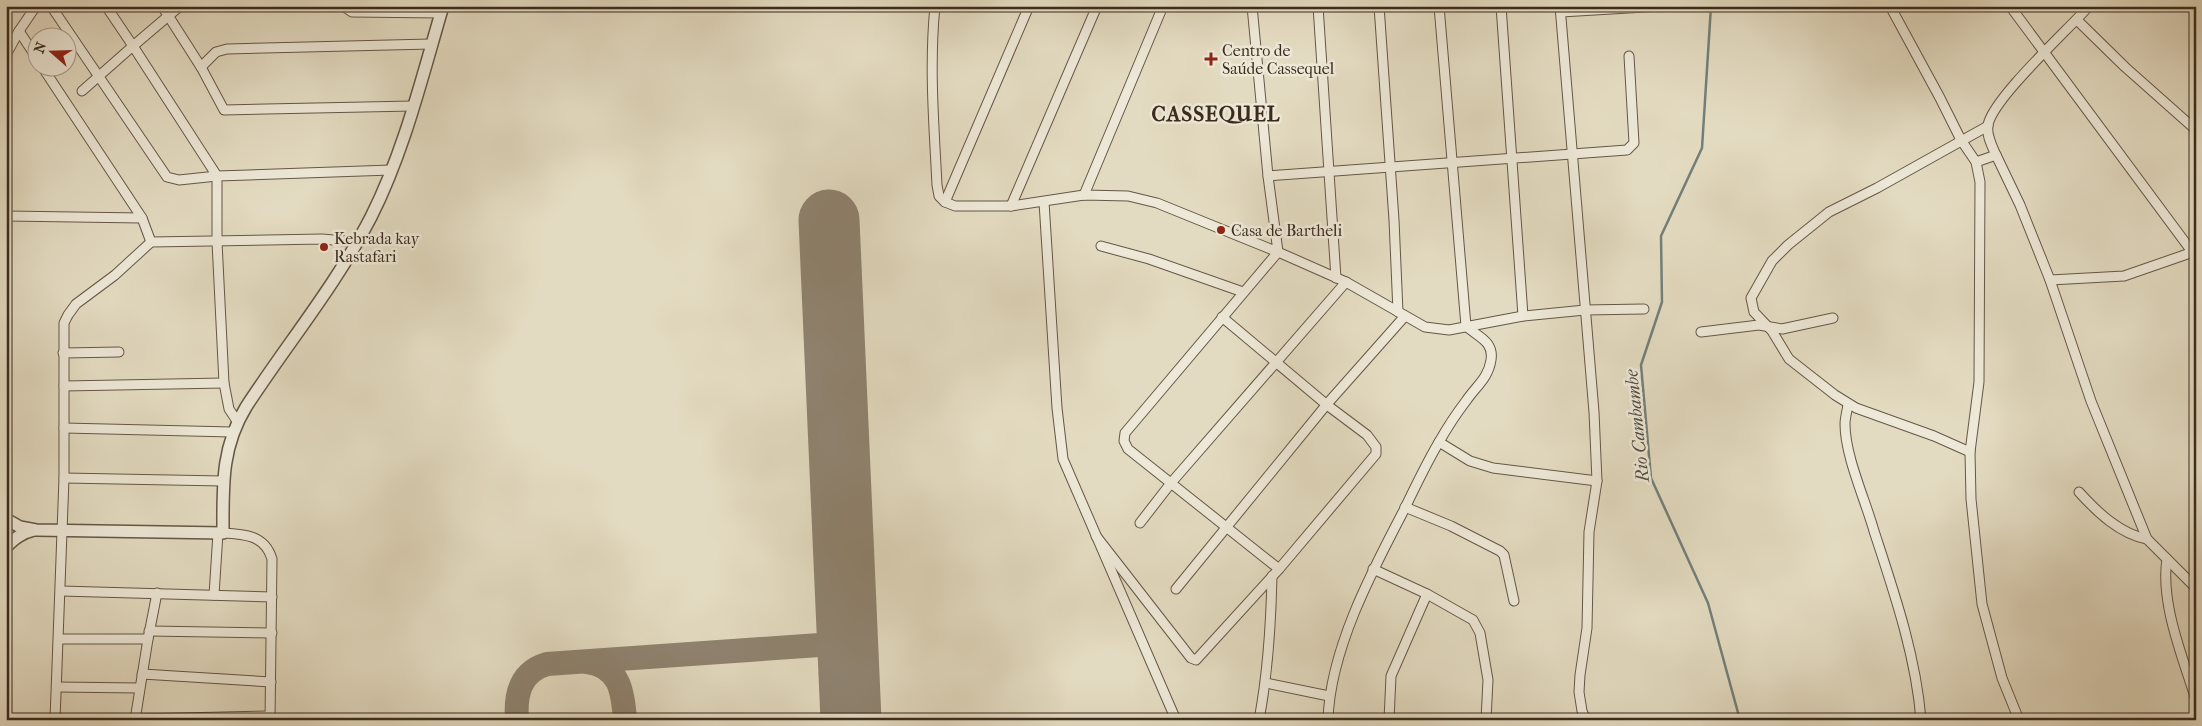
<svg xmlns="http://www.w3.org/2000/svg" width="2202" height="726" viewBox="0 0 2202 726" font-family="'IM FELL French Canon',serif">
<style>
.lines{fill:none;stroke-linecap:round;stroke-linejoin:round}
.stream{stroke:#72807b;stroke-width:2.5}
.taxiway{stroke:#8f8370;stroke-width:24}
.runway{stroke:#8f8370;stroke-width:61}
.minor-casing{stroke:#655747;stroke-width:11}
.tertiary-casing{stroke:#655747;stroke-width:14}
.minor{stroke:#ede8d7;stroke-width:9}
.tertiary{stroke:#ede8d7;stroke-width:11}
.poi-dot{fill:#8f2418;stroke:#ede8d7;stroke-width:2}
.labels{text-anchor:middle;stroke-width:5;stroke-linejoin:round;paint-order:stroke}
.poi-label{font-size:16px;fill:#3b2b1e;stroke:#ede8d7;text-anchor:start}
.water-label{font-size:18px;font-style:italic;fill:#524e45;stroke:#ede8d7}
.district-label{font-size:21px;font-weight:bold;letter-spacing:1px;fill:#3b2b1e;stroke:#ede8d7}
</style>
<rect width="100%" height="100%" fill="#e3dbc1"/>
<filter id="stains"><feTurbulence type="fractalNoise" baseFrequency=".004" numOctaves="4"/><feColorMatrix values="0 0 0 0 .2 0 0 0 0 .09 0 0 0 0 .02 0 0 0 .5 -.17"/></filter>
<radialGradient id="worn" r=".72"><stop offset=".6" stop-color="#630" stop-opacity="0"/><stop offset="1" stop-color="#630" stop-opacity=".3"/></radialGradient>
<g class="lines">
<polyline class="stream" points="1711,6 1702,148 1661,236 1662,302 1641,365 1651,478 1708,603 1740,720"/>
<g class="taxiway">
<path d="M587,662C620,666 623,692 625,720"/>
<path d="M517,720C515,694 520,672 547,664L848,643"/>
</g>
<polyline class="runway" points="829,220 851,720"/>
<defs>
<g id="minor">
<polyline points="51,6 167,177 179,180 217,176 391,170"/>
<polyline points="162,6 201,67 224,110 413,106"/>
<polyline points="180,6 133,46 217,176 217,242 224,383 229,409 237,421"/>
<polyline points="343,6 352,12 441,13"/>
<path d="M935,6C929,66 934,125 937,185L939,196L945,202L955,206H1011L1084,195L1128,196L1157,203L1278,252L1346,282L1425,327L1449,330L1523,316L1585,310L1644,309"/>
<polyline points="1252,6 1268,176 1278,252 1125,433 1124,441 1128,449 1279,569"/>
<polyline points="1318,6 1336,278"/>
<polyline points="1379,6 1394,220 1398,312"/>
<polyline points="1501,6 1523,316"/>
<polyline points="1560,6 1594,412 1597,481 1589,532 1587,628 1580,675 1579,692 1582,711 1586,720"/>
<polyline points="1890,6 1940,98 1961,140 1976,162"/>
<polyline points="2010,6 2196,257"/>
<polyline points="1561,12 1662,6"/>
<polyline points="2077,20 2125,67 2196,130"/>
<polyline points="19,31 38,60"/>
<polyline points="6,55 19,31 36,6"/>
<polyline points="201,67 216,52 227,49 431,44"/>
<polyline points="43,68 142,218 151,242"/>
<polyline points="82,91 133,46 106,6"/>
<polyline points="1996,155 2020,205 2050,280 2091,401 2147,539 2196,588"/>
<polyline points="1268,176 1627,150 1634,143 1629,56"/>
<polyline points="1084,195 1163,6"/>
<polyline points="945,202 1029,6"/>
<polyline points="1044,202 1057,408 1063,459 1176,720"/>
<polyline points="1011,206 1097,6"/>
<polyline points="6,216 142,218"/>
<polyline points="1101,246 1149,259 1243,292"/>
<polyline points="2050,280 2124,276 2196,251"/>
<polyline points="1701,332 1759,325 1782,329 1833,318"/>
<polyline points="63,353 119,352"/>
<polyline points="64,386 224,383"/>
<path d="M1848,405C1847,411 1845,418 1845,424C1845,456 1865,499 1874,531C1894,592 1916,656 1921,720"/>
<polyline points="64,428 232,432"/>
<polyline points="1439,442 1470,461 1493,468 1597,481"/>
<polyline points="1970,452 1934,436 1856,408 1835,395 1789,359 1772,331 1754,312 1751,298 1772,261 1788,245 1829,212 1877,188 1988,126"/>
<polyline points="64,478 223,481"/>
<path d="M2079,492C2097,512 2120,534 2147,539"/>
<polyline points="1405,507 1451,526 1500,551 1504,555 1514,601"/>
<polyline points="1140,523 1171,483 1346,282"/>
<path d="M223,533C244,534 265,535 272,559L270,720"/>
<polyline points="1096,536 1191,658 1196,660 1279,569 1376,454 1376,447 1367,435 1327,405 1222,317"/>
<path d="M2167,559C2160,603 2183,658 2196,700"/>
<polyline points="1373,569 1427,594 1473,620 1480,633 1488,680 1486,720"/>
<polyline points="1176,589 1327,404 1405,316"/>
<polyline points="61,591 272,597"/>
<polyline points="214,595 218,533"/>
<polyline points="149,631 272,633"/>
<polyline points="59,639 148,639"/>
<polyline points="142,674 271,682"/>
<polyline points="1266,683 1329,696"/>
<polyline points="57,687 139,688"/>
<polyline points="137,719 270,716"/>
<polyline points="55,720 64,478 64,323 68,315 76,304 115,275 151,242 322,239 357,242"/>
<polyline points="135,720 148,639 157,593"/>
<path d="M1259,720C1268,672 1271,625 1272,576"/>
<path d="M1328,720C1330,650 1372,571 1404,510C1415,487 1426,464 1439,442C1447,428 1456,414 1466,401C1476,386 1488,379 1491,360C1494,341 1478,337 1466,326L1439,6"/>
<polyline points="1389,720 1391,676 1427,594"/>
<path d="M2019,720L2002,678L1982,604L1971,499L1970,452L1979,382L1980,182L1976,162L1996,155C1992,146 1986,135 1988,125C1993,98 2068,30 2089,6"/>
</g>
<g id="tertiary">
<path d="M6,519L20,527L36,530L223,533C223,486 221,448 246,407C287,344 336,285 371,217C404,152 422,77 443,6"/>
<path d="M6,547C15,538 22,533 34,530"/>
</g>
</defs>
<use href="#minor" class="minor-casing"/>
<use href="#tertiary" class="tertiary-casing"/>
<use href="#minor" class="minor"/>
<use href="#tertiary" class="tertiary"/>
</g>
<g class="poi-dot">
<path d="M1208.5 51.5h5v5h5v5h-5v5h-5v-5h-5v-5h5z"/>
<circle cx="1221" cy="230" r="5"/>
<circle cx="324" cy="247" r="5"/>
</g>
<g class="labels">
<g class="poi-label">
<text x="1222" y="56">Centro de<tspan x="1222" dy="18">Saúde Cassequel</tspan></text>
<text x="1231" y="236">Casa de Bartheli</text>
<text x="334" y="244">Kebrada kay<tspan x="334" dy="18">Rastafari</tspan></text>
</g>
<g class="water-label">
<text transform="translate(1637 426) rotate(-96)" y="6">Rio Cambambe</text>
</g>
<g class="district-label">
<text x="1216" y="121">CASSEQUEL</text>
</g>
</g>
<rect width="2202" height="726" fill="none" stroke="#e3dbc1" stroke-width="25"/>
<rect x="8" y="8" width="2187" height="711" fill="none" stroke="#3b2b1e" stroke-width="2.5"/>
<rect x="12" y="12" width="2177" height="701" fill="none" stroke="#3b2b1e"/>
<g transform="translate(52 52) rotate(290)"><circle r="24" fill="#ede8d7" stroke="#a69c8d"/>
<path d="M0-4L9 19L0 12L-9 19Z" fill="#8f2418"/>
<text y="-8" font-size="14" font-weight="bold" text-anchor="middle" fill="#3b2b1e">N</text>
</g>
<rect width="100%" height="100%" filter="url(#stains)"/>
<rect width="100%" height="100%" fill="url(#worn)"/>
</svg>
